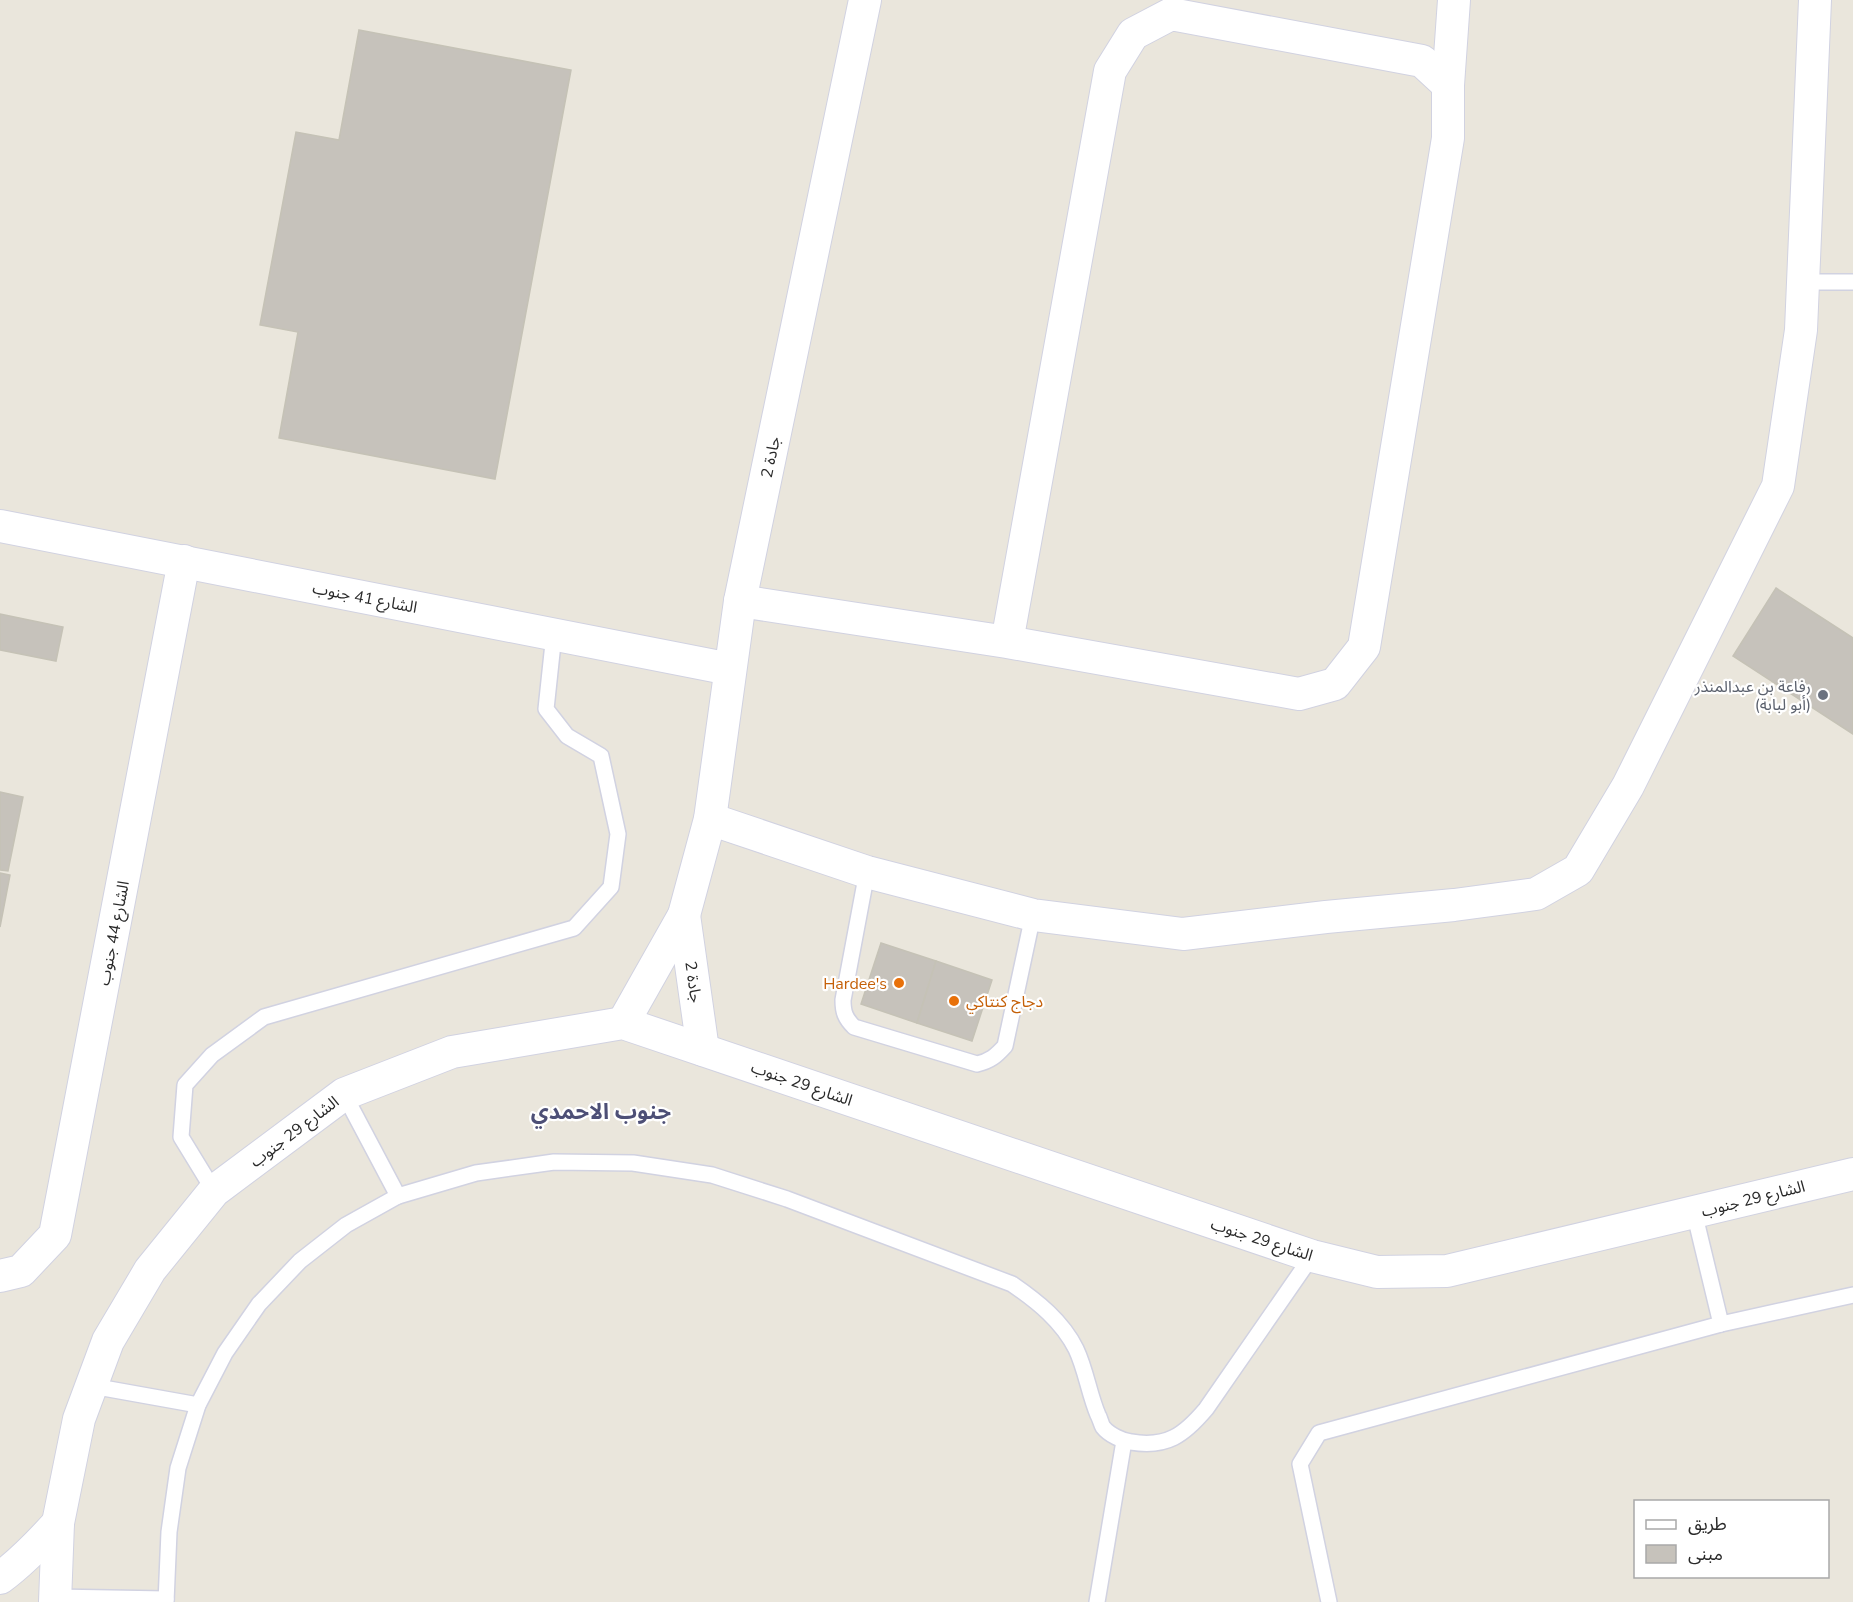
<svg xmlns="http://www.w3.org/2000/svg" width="1853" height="1602" viewBox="0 0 1853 1602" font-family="'Nunito Sans','Noto Sans Arabic',sans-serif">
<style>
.building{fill:#c6c2bb;stroke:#c5c2b6;stroke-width:1.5}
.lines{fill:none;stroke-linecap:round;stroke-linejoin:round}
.lane-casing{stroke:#d1d2e1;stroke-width:18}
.street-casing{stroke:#d1d2e1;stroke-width:34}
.lane{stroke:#fff;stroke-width:15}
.street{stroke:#fff;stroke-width:32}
.worship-dot{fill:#6b7280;stroke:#fff;stroke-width:2}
.food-dot{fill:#e8710a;stroke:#fff;stroke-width:2}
.labels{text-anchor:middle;stroke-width:4.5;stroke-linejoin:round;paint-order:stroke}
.street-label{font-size:16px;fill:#292929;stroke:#fff}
.worship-label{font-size:16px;fill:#5b616d;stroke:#fff;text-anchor:end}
.food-label{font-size:16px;fill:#c56008;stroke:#fff;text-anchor:end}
.district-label{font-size:22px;font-weight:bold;fill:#4d4f76;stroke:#fff}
</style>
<rect width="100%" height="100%" fill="#eae6dc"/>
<g class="building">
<polygon points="359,30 571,70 495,479 279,438 298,332 260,325 296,132 339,140"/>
<polygon points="1776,588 1853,638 1853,734 1733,656"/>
<polygon points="0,614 63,627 56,661 0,650"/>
<polygon points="0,792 23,797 8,871 0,870"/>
<polygon points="0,873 10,875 0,927"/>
<polygon points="881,943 936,961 917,1023 861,1004"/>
<polygon points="936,961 992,980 972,1041 917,1023"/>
</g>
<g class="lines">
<defs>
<g id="lane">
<polyline points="1803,282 1853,282"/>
<path d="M867,872L843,1000C843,1012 845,1018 854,1027L977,1064C990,1061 996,1056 1005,1046L1033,915"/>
<polyline points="344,1094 398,1196"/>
<polyline points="214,1191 181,1137 185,1085 212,1055 264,1017 574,928 611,887 618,834 601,756 567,736 546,709 554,634"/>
<polyline points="1694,1212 1721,1324"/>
<polyline points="92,1386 198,1405"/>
<polyline points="55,1597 166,1599"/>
<path d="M166,1602L169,1532L178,1468L198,1405L225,1353L259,1304L300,1261L346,1225L398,1196L476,1173L554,1162L633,1163L712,1175L787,1199L1012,1284C1038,1302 1062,1321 1076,1349C1086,1370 1089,1394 1098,1415C1100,1418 1101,1424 1103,1427C1109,1435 1123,1441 1131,1442C1167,1448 1184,1435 1206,1409L1312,1256"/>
<polyline points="1097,1602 1124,1441"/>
<polyline points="1329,1602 1300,1464 1319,1433 1721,1324 1853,1295"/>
</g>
<g id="street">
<polyline points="1448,85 1454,0"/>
<polyline points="0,526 730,669"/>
<polyline points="740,601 1007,642 1299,694 1335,684 1364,647 1448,138 1448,85 1422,61 1171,14 1133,34 1110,71 1007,642"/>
<polyline points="710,819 867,872 1033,915 1183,934 1326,917 1454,905 1536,894 1578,870 1628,786 1778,486 1801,330 1815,0"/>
<polyline points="684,915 703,1050"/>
<polyline points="623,1023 684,915 710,819 740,601 865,0"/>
<polyline points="0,1276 21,1271 55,1235 184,561"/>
<path d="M0,1578C22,1562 40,1543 58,1523"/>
<polyline points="55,1602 58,1523 79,1419 108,1341 150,1270 214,1191 344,1094 452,1052 623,1023 1312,1256 1377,1272 1447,1271 1853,1174"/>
</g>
</defs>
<use href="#lane" class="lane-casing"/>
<use href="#street" class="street-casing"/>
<use href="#lane" class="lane"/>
<use href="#street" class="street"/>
</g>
<circle class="worship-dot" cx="1823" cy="695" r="6"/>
<g class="food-dot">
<circle cx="899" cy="983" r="6"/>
<circle cx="954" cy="1001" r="6"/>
</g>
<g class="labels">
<g class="street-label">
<text transform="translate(770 457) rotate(-78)" y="6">جادة 2</text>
<text transform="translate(365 597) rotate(11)" y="6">الشارع 41 جنوب</text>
<text transform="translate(113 933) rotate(-79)" y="6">الشارع 44 جنوب</text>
<text transform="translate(694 982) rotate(82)" y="6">جادة 2</text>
<text transform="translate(802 1083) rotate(19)" y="6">الشارع 29 جنوب</text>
<text transform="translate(294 1131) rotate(-37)" y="6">الشارع 29 جنوب</text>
<text transform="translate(1753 1198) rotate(-14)" y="6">الشارع 29 جنوب</text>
<text transform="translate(1262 1239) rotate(18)" y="6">الشارع 29 جنوب</text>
</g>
<g class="worship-label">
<text x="1811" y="692">رفاعة بن عبدالمنذر<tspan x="1811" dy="18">(أبو لبابة)</tspan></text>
</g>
<g class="food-label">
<text x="887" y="989">Hardee's</text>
<text x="966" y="1007" text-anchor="start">دجاج كنتاكي</text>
</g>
<g class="district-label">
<text x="601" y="1119">جنوب الاحمدي</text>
</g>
</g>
<rect x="1634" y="1500" width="195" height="78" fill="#ffffff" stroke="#a9a9a9" stroke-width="1.5"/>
<rect x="1646" y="1520" width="30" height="9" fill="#ffffff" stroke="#a9a9a9" stroke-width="1.5"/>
<text x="1688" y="1530" font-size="18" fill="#292929">طريق</text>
<rect x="1646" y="1545" width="30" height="18" fill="#c6c2bb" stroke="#a9a9a9" stroke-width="1.5"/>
<text x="1688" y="1560" font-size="18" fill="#292929">مبنى</text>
</svg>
